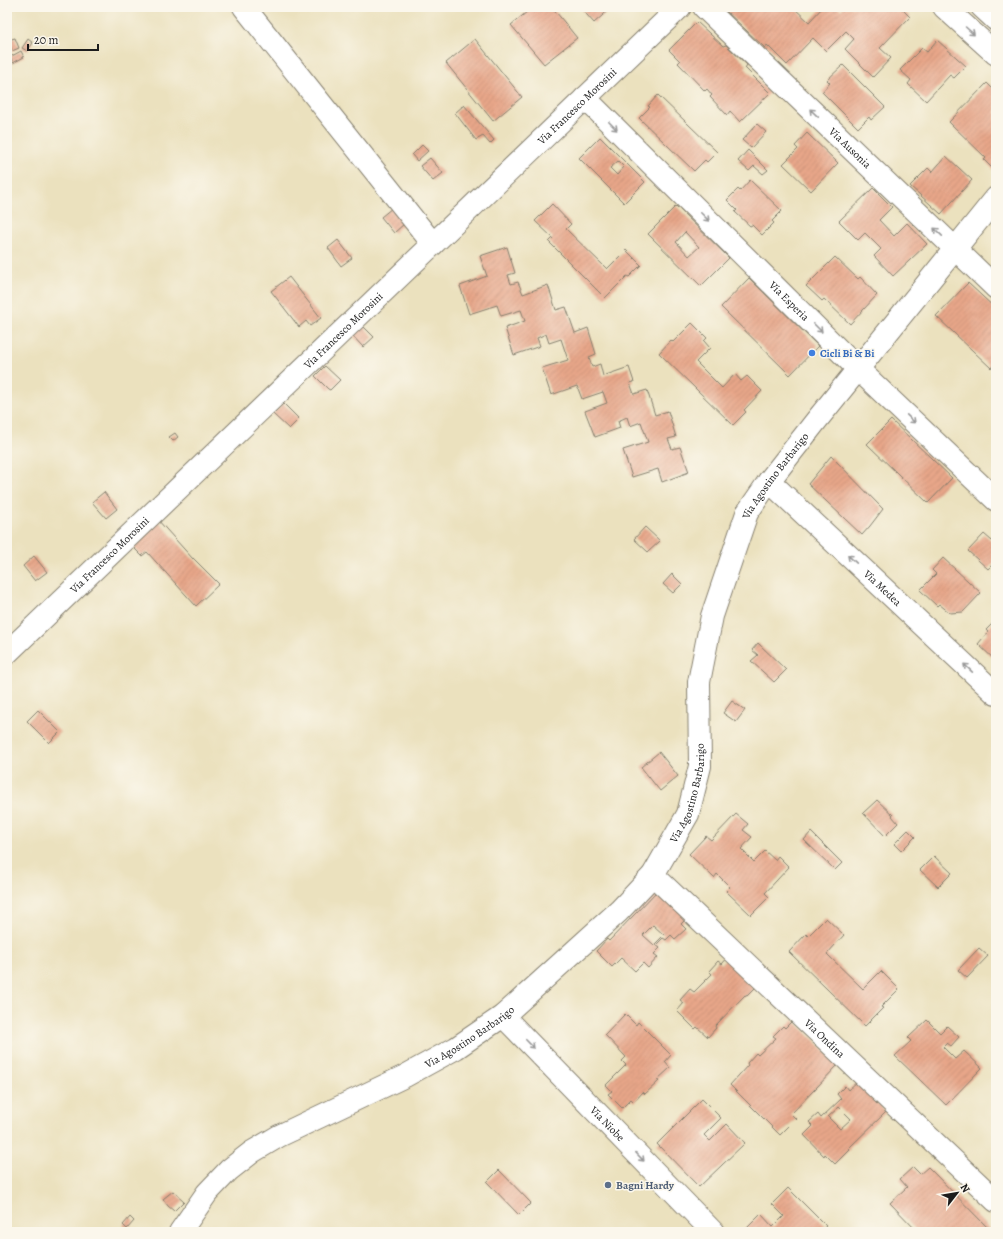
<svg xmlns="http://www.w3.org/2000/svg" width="1003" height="1239" viewBox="0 0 1003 1239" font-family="Alegreya,serif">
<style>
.building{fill:url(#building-hatch);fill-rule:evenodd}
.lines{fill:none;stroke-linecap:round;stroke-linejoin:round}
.street-casing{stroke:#847e6d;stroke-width:24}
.secondary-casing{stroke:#847e6d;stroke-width:24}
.street{stroke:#fff;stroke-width:22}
.secondary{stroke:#fff;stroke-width:22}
.oneway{stroke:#999}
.shop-dot{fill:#3f7fe0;stroke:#fbf7ec;stroke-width:1.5}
.service-dot{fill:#5c6f8a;stroke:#fbf7ec;stroke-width:1.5}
.labels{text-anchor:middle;stroke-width:3;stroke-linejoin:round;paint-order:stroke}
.street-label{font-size:11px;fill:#1c1c1c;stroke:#fbf7ec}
.shop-label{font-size:11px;font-weight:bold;fill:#366cbe;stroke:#fbf7ec;text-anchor:start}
.service-label{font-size:11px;font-weight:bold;fill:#4e5e75;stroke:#fbf7ec;text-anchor:start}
</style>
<defs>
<pattern id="building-hatch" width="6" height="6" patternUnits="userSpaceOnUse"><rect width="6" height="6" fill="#e7a689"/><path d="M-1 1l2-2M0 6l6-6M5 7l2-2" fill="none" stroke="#c68e76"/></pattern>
</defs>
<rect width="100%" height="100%" fill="#fbf7ec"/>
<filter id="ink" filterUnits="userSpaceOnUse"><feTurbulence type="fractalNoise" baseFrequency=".025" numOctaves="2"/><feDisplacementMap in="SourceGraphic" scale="8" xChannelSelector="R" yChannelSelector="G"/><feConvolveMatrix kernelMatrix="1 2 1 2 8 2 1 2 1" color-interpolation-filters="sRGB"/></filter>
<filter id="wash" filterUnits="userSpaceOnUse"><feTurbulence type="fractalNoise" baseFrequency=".012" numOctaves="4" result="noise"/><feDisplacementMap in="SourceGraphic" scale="16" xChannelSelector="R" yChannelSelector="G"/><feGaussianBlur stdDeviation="0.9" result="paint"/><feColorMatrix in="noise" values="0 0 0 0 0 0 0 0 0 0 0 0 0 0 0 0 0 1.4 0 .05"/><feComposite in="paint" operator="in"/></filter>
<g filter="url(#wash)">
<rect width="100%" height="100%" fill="#ebe1be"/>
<g id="blocks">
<g class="building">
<polygon points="533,7 552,7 577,38 544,64 511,25"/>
<polygon points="580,7 612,7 594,23"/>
<polygon points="727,7 793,7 809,22 823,7 838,7 841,10 843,7 900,7 910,17 880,48 891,58 873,77 845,49 854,39 846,31 826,51 813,38 787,65 767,45 765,48 726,11 729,9"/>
<polygon points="697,22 723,46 726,45 747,65 745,68 770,93 740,122 730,111 727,115 710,97 712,95 707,89 705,91 678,63 680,61 669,50"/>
<polygon points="15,38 19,48 12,51 8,40"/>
<polygon points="28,39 33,43 27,51 22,48"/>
<polygon points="475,39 522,97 493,121 446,63"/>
<polygon points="937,40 966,66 954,78 950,75 926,101 908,84 911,80 900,70 922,48 927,52"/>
<polygon points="21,51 24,57 13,63 10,57"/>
<polygon points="843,65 885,107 871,120 869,117 858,128 822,92 830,83 827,80"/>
<polygon points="987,83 996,92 996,172 984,160 986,158 949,122"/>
<polygon points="658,95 717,152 707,162 705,160 694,171 639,118 650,107 648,106"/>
<polygon points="464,105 494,140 490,144 483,136 476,140 455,113"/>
<polygon points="757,124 766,132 751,148 742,140"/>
<polygon points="807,133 838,163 811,191 783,164 798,149 795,146"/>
<path d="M600,137L645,182L624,203L579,158ZM618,161L624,167L617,175L610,168Z"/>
<polygon points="422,145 428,151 417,161 412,155"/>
<polygon points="748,150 768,170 763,174 754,166 749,171 738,161"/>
<polygon points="946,156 972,180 941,214 910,186 928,168 932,172"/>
<polygon points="430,158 443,173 433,181 420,166"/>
<polygon points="750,180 782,211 772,221 774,223 762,235 752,225 750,226 735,212 737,210 727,200 738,189 740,191"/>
<polygon points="873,188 892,207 879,220 894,236 907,223 927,244 893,276 874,256 881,249 865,233 858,240 839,221"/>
<polygon points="552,204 571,224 566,229 607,269 626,250 641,265 629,277 627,276 605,298 549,242 553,238 535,221"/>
<path d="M676,206L729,258L701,286L648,234ZM685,232L699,247L689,256L676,242Z"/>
<polygon points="392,208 405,223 394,233 381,217"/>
<polygon points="338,240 352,258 341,266 328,248"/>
<polygon points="507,247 515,273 508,275 511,284 518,282 523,294 548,285 556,310 566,307 575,333 588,328 596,354 589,357 592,367 600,364 603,376 629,367 634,382 630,383 634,394 647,390 655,415 668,411 676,437 668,439 672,449 680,447 689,472 662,482 658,469 632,477 623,450 648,442 641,422 630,426 627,417 618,421 620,428 595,437 585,411 607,403 603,392 582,399 577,386 551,395 542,368 568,360 561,339 549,343 546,334 537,338 540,346 514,355 505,328 525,321 521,310 501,316 497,305 469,314 460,286 487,276 480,256"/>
<polygon points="835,257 858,279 860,277 877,295 850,324 824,299 822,301 806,286"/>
<polygon points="289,277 321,318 310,326 306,321 299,327 271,291"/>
<polygon points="749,278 818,346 790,375 721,307"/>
<polygon points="968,283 996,309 996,362 991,368 936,316"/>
<polygon points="360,323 374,337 363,347 350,333"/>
<polygon points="692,323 707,338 704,341 710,348 696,362 722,388 735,374 741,381 747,376 762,391 744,410 746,412 733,425 659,353 671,340 673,342"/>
<polygon points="325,366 340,380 330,390 328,389 315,376"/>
<polygon points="283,403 299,419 289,429 273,414"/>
<polygon points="891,420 952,478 928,503 867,444"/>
<polygon points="175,433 178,437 173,441 169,437"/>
<polygon points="831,456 883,509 870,526 862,535 808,484"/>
<polygon points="104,492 117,509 106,518 92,502"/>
<polygon points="157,519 193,559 193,558 219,584 196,606 147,552 142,556 130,544"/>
<polygon points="645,527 660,541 648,552 634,539"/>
<polygon points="984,534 992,541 996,537 996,561 988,569 968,551"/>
<polygon points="34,556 47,572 35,581 23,566"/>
<polygon points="943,558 981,593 963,612 950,613 939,604 937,606 920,590 936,574 932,570"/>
<polygon points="672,574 682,584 673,593 663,584"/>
<polygon points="996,620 996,661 978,644 988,632 986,630"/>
<polygon points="758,643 786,670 774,682 751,661 758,655 752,650"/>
<polygon points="732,701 745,710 736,722 723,713"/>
<polygon points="38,710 60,732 49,743 27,721"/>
<polygon points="659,752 678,776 660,791 641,767"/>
<polygon points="877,800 893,815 892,816 898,823 885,836 863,813"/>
<polygon points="736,814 748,824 743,830 752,837 741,849 754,862 765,851 775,860 778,856 789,867 765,893 769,897 751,915 726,891 730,887 717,874 714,878 689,854 706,836 711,840"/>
<polygon points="908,830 915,837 901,851 894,844"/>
<polygon points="811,832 842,863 835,870 804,840"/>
<polygon points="934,856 952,873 938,887 920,870"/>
<path d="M658,890L689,916L681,924L686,929L675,939L671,935L666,940L663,938L656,945L660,948L654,954L658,957L648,968L643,963L635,971L621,958L612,967L596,951L607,939L609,941ZM653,925L664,935L654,945L643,935Z"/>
<polygon points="826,918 844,935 827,954 863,989 881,971 899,989 881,1007 883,1008 865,1026 789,952 806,934 808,936"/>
<polygon points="979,948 988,956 967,978 958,970"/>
<polygon points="729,956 756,987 747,996 745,995 715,1026 716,1028 708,1037 697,1027 695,1029 677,1011 684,1003 680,1000 690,989 694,992 712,974 709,971 718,961 722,964"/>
<polygon points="625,1014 636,1025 638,1022 671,1055 665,1062 670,1068 657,1080 659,1081 645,1094 643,1092 634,1102 631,1099 622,1108 608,1094 612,1091 606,1085 626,1065 622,1061 626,1057 605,1035"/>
<polygon points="793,1020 839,1064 791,1114 796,1119 780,1135 730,1085 748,1065 747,1063 756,1053 758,1055 776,1038 773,1036 783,1026 785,1028"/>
<polygon points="927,1020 940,1033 947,1026 959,1037 951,1046 947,1043 943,1047 955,1059 964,1051 982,1068 946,1105 895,1056 911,1041 908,1038"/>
<path d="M858,1081L886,1112L849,1148L850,1149L835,1164L825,1154L824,1156L804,1135L813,1126L809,1122L818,1114L821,1118L841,1099L837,1094L845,1086L848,1090ZM839,1107L851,1119L840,1129L828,1117Z"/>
<polygon points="702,1099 721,1118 704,1135 710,1141 727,1124 745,1143 699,1187 657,1144"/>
<polygon points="913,1167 920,1174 928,1167 992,1232 918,1232 890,1203 907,1187 900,1179"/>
<polygon points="499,1170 531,1203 519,1215 487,1182"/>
<polygon points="788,1188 826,1226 820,1232 743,1232 761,1214 773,1227 784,1216 772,1204"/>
<polygon points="173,1191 184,1201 174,1211 168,1206 163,1199"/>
<polygon points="130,1217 134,1221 127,1229 123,1225"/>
</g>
</g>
</g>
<g filter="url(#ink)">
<use href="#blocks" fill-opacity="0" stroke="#847e6d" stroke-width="1"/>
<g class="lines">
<defs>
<g id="street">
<polyline points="244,7 433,244"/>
<path id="s1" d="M704,7L996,288"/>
<path id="s2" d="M585,98L858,369L996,500"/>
<path id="s3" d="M769,481L996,694"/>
<path id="s4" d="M7,653L680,7"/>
<path id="s5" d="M653,875L996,1201"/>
<path id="s6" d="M503,1016L713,1232"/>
<path id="s7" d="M180,1232L207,1193L229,1170L252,1152L279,1136L405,1076L456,1048L503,1016L619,911L653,875L688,814L700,766L699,682L712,616L747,513L769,481L816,421L996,198"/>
</g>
<g id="secondary">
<polyline points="944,7 996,54"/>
<polyline points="982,7 996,20"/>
</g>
</defs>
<use href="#street" class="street-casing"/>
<use href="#secondary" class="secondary-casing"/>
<use href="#street" class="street"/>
<use href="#secondary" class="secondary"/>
</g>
<defs><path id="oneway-shaft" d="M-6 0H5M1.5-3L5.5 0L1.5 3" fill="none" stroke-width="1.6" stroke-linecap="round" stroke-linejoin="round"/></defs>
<g class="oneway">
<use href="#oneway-shaft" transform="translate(970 31) rotate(42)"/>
<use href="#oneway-shaft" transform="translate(814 113) rotate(-136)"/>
<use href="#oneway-shaft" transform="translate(613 126) rotate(45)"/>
<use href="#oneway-shaft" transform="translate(705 217) rotate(45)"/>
<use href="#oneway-shaft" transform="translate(938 232) rotate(-136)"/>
<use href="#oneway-shaft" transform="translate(818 328) rotate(45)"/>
<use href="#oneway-shaft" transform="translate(911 419) rotate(44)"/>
<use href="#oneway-shaft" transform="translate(852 559) rotate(-137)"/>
<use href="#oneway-shaft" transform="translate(968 668) rotate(-137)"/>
<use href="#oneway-shaft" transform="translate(530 1044) rotate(46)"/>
<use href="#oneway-shaft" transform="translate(640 1157) rotate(46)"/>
</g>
</g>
<circle class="shop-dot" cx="812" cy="353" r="4"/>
<circle class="service-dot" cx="608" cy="1185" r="4"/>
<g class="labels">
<g class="street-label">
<text dy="4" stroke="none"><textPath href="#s4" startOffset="790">Via Francesco Morosini</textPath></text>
<text dy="4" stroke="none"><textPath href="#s1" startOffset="203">Via Ausonia</textPath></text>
<text dy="4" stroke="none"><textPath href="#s2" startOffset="288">Via Esperia</textPath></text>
<text dy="4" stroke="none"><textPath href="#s4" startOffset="466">Via Francesco Morosini</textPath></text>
<text dy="4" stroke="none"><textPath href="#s7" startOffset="1027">Via Agostino Barbarigo</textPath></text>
<text dy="4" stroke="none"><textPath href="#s4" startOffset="142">Via Francesco Morosini</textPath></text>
<text dy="4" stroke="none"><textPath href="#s3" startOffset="156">Via Medea</textPath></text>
<text dy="4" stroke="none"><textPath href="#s7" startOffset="691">Via Agostino Barbarigo</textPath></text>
<text dy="4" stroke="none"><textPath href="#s7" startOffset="355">Via Agostino Barbarigo</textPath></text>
<text dy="4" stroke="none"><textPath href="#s5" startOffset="237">Via Ondina</textPath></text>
<text dy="4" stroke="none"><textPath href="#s6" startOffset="150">Via Niobe</textPath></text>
</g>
<g class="shop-label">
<text x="820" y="357">Cicli Bi &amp; Bi</text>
</g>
<g class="service-label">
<text x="616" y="1189">Bagni Hardy</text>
</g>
</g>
<rect width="1003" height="1239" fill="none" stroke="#fbf7ec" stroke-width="24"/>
<g transform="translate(957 1193) rotate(59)" stroke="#fbf7ec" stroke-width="3" paint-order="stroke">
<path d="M0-3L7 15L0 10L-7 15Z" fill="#1c1c1c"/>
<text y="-6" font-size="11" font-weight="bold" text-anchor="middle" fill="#1c1c1c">N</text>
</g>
<path d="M28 44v6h70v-6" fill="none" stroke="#1c1c1c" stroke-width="2"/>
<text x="34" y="44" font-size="12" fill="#1c1c1c" stroke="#fbf7ec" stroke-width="3" paint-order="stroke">20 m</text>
</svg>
